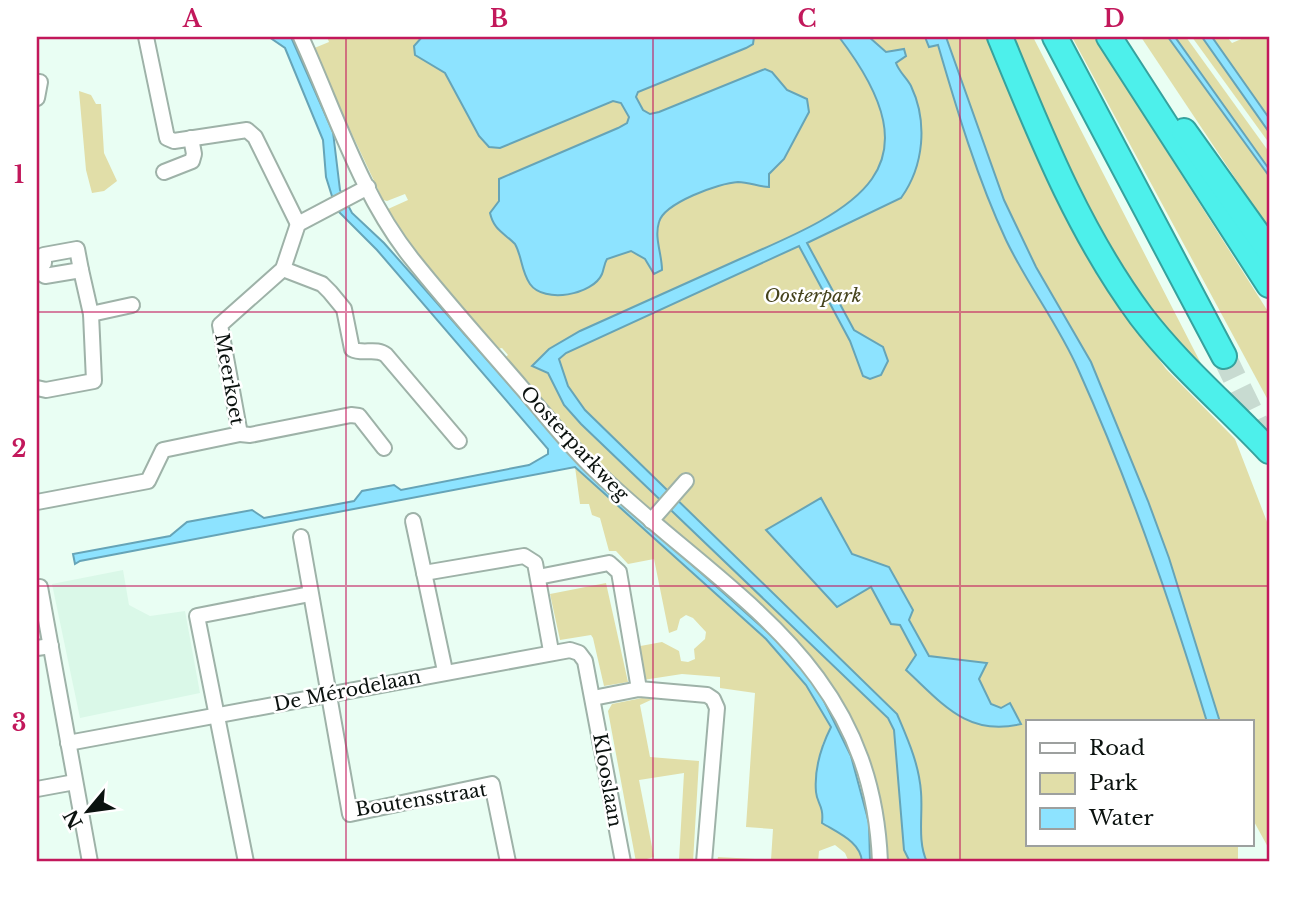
<svg xmlns="http://www.w3.org/2000/svg" width="1306" height="899" viewBox="0 0 1306 899" font-family="'Libre Baskerville',serif">
<style>
.built{fill:#daf8e8}
.green{fill:#e1dea8}
.water{fill:#8de3ff;stroke:#66a4b7;stroke-width:2}
.lines{fill:none;stroke-linecap:round;stroke-linejoin:round}
.highway-tunnel{stroke:#c8dbd1;stroke-width:24;stroke-dasharray:24 12;stroke-linecap:butt}
.street-casing{stroke:#9eb2a8;stroke-width:18}
.highway-casing{stroke:#36a29e;stroke-width:28}
.street{stroke:#fff;stroke-width:14}
.highway{stroke:#4df0eb;stroke-width:24}
.grid{fill:none;stroke:#c2185b;stroke-width:2;stroke-opacity:0.55}
.labels{text-anchor:middle;stroke-width:5;stroke-linejoin:round;paint-order:stroke}
.park-label{font-size:19px;font-style:italic;fill:#45431c;stroke:#fff}
.street-label{font-size:19px;fill:#0b120f;stroke:#fff}
.neatline{fill:none;stroke:#c2185b;stroke-width:2.5}
.grid-label{font-size:23px;text-anchor:middle;font-weight:bold;fill:#c2185b}
</style>
<rect width="100%" height="100%" fill="#e9fef3"/>
<polygon class="built" points="123,570 129,605 150,616 185,611 200,693 80,718 52,584"/>
<g class="green">
<polygon points="327,37 989,37 1046,179 1098,276 1166,369 1235,439 1269,527 1269,849 1252,818 1252,722 1028,722 1028,845 1238,845 1238,862 884,862 881,812 873,775 860,740 834,692 660,521 669,511 657,501 649,510 603,469 504,358 508,355 502,348 497,349 426,268 388,209 408,200 405,194 387,201 383,200 312,49 329,42"/>
<path d="M1008,37H1033L1211,383C1114,285 1062,160 1008,37Z"/>
<polygon points="1072,37 1094,37 1269,313 1269,402"/>
<polygon points="1141,37 1168,37 1269,176 1269,229"/>
<polygon points="1175,37 1186,37 1269,152 1269,169"/>
<polygon points="1192,37 1202,37 1269,132 1269,143"/>
<polygon points="1212,37 1227,37 1232,43 1246,37 1269,37 1269,118"/>
<polygon points="79,91 91,95 96,104 101,104 104,153 117,181 104,191 92,193 86,170"/>
<polygon points="575,467 766,639 806,685 831,727 822,745 822,823 850,840 862,854 862,862 849,862 845,853 835,845 819,851 818,862 717,862 718,857 771,860 773,829 746,827 755,693 720,688 720,677 682,674 643,680 635,647 662,642 679,651 681,661 688,662 695,659 694,649 705,639 706,632 693,618 686,615 680,619 677,630 669,633 654,559 628,564 616,551 609,551 600,518 592,515 589,504 580,504"/>
<polygon points="606,583 628,682 604,686 593,638 591,635 560,640 550,594"/>
<polygon points="642,698 653,699 640,705 650,757 699,761 693,862 674,862 679,860 684,773 639,780 654,857 636,862 608,711 612,704"/>
</g>
<g class="water">
<path d="M269,37H291L333,132L340,190L352,213L384,243L579,464L772,636L798,664L821,695L851,756L869,823L870,862H862C861,842 838,833 822,823C824,805 817,804 816,792C814,769 821,747 831,727L806,685L766,639L575,467L80,561L75,564L73,554L170,536L187,522L252,510L264,518L354,501L362,491L394,485L401,490L529,465L548,454V449L377,250L336,209L326,177L323,140L285,48Z"/>
<path d="M422,37H754L753,44L746,48L638,92L636,97L643,110L650,114L659,112L765,69L772,72L787,90L807,99L809,112L784,159L769,174V187C759,187 749,182 738,182C719,183 664,203 659,222C654,238 662,254 662,270L654,274L645,259L631,251L607,259C604,264 604,269 602,274C593,295 544,304 530,284C521,271 522,256 515,244C503,232 494,230 490,213L499,201V179L618,128L627,123L629,117L621,103L613,101L500,148L489,147L479,136L445,73L415,55L414,46Z"/>
<path d="M839,37H869L886,52L904,49L906,56L896,63C899,72 907,78 911,86C928,122 924,166 901,198L807,243L854,330L883,347L888,361L881,375L870,379L863,376L850,341L799,246L566,353L559,359L568,386L585,410L897,714C908,740 919,764 921,792C923,815 917,841 927,862H910L904,850L894,730L888,718L581,424L564,405L548,373L532,366L549,349L580,331C634,307 687,283 740,259C858,208 941,170 839,37Z"/>
<path d="M925,37H946L1004,200L1036,267L1091,362L1148,501L1169,558L1220,722H1207C1171,603 1129,482 1078,369C1058,324 1027,284 1006,240C977,178 957,110 938,45L929,47Z"/>
<polygon points="1168,37 1175,37 1269,169 1269,176"/>
<polygon points="1202,37 1212,37 1269,118 1269,132"/>
<path d="M821,498L852,554L889,567L913,610L909,620L929,656L987,663L979,679L991,704L1001,708L1010,703L1021,724C967,737 942,703 906,670L916,655L900,625L891,624L871,587L837,607L766,530Z"/>
</g>
<g class="lines">
<polyline class="highway-tunnel" points="1224,356 1268,447"/>
<defs>
<g id="street">
<polyline points="146,37 167,138 174,141 247,130 255,137 298,224"/>
<path d="M301,37C335,111 360,194 412,259C447,303 485,345 522,388C546,415 569,446 596,471C725,595 872,660 880,862"/>
<polyline points="37,82 40,82 37,98"/>
<polyline points="164,172 192,161 194,154 191,138"/>
<polygon points="77,249 81,270 45,276 37,270 44,263 44,255"/>
<path d="M283,269L322,284L330,292L344,309L352,349C363,355 376,347 386,355L459,441"/>
<polyline points="81,270 91,314"/>
<polyline points="37,388 46,390 94,381 91,314 132,305"/>
<polyline points="240,434 250,435 351,415 359,416 384,448"/>
<polyline points="37,502 148,481 163,450 240,434 220,325 283,269 298,224 368,187"/>
<polyline points="413,521 445,671"/>
<polyline points="651,521 686,481"/>
<polyline points="301,537 350,814 492,784 508,862"/>
<polyline points="424,573 524,556 535,563 551,651"/>
<polyline points="538,577 609,563 619,572 639,689"/>
<polyline points="40,587 90,862"/>
<polyline points="37,648 51,646"/>
<polyline points="593,698 639,689 707,695 713,699 717,708 704,862"/>
<polyline points="68,743 570,650 579,653 585,661 623,862"/>
<polyline points="37,789 75,782"/>
<polyline points="246,862 197,616 310,594"/>
</g>
<g id="highway">
<path d="M1000,37C1040,134 1078,231 1141,316C1179,366 1227,406 1269,451"/>
<polyline points="1055,37 1224,356"/>
<polyline points="1109,37 1269,285"/>
<polyline points="1184,131 1269,250"/>
</g>
</defs>
<use href="#street" class="street-casing"/>
<use href="#highway" class="highway-casing"/>
<use href="#street" class="street"/>
<use href="#highway" class="highway"/>
</g>
<path class="grid" d="M346,37V862M653,37V862M960,37V862M37,312H1269M37,586H1269"/>
<g class="labels">
<g class="park-label">
<text x="813" y="302">Oosterpark</text>
</g>
<g class="street-label">
<text transform="translate(230 379) rotate(80)" y="7">Meerkoet</text>
<text transform="translate(575 443) rotate(47)" y="7">Oosterparkweg</text>
<text transform="translate(347 690) rotate(-11)" y="7">De Mérodelaan</text>
<text transform="translate(608 780) rotate(80)" y="7">Klooslaan</text>
<text transform="translate(421 799) rotate(-9)" y="7">Boutensstraat</text>
</g>
</g>
<rect width="1306" height="899" fill="none" stroke="#ffffff" stroke-width="77"/>
<rect x="1026" y="720" width="228" height="126" fill="#ffffff" stroke="#9da09f" stroke-width="2"/>
<rect x="1040" y="743" width="35" height="10" fill="#ffffff" stroke="#9da09f" stroke-width="2"/>
<text x="1089" y="755" font-size="21" fill="#0b120f">Road</text>
<rect x="1040" y="773" width="35" height="21" fill="#e1dea8" stroke="#9da09f" stroke-width="2"/>
<text x="1089" y="790" font-size="21" fill="#0b120f">Park</text>
<rect x="1040" y="808" width="35" height="21" fill="#8de3ff" stroke="#9da09f" stroke-width="2"/>
<text x="1089" y="825" font-size="21" fill="#0b120f">Water</text>
<g transform="translate(88 811) rotate(241)" stroke="#ffffff" stroke-width="5" paint-order="stroke">
<path d="M0-5L12 26L0 18L-12 26Z" fill="#0b120f"/>
<text y="-10" font-size="19" font-weight="bold" text-anchor="middle" fill="#0b120f">N</text>
</g>
<rect x="38" y="38" width="1230" height="822" class="neatline"/>
<g class="grid-label">
<text x="192" y="27">A</text>
<text x="499" y="27">B</text>
<text x="807" y="27">C</text>
<text x="1114" y="27">D</text>
<text x="19" y="183">1</text>
<text x="19" y="457">2</text>
<text x="19" y="731">3</text>
</g>
</svg>
